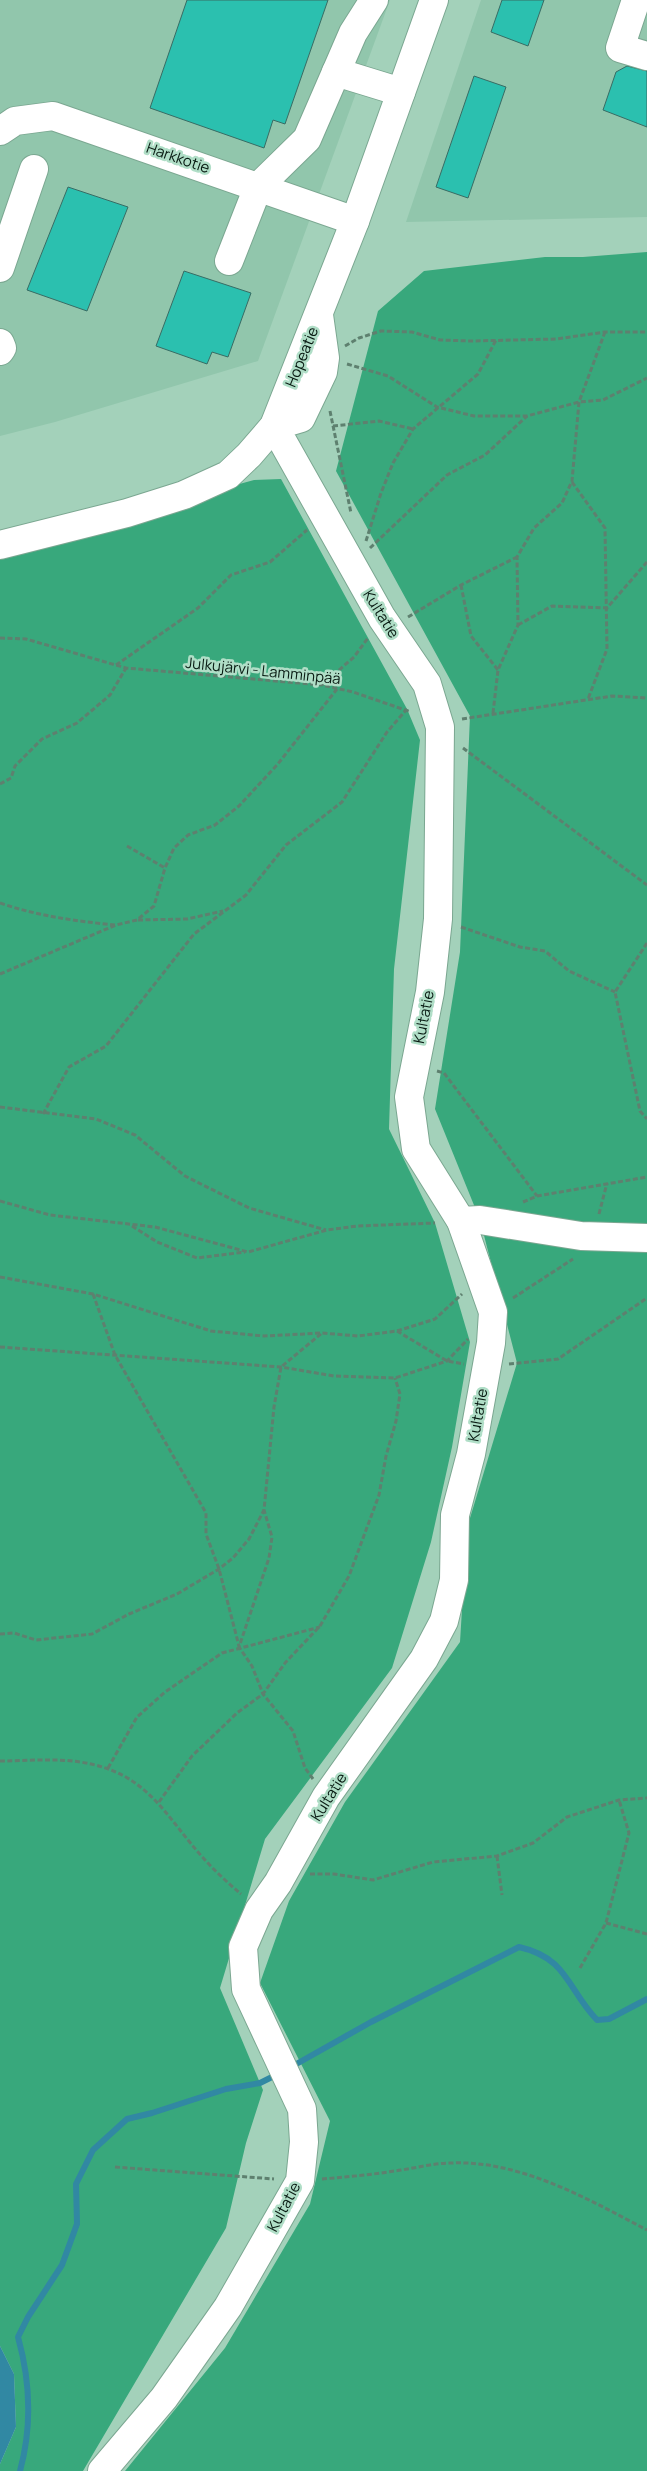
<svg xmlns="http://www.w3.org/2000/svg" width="647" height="2471" viewBox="0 0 647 2471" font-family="Manrope,sans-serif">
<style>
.built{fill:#91c6ac}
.forest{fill:#38a87c}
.water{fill:#3188a3}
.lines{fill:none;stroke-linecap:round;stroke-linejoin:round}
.stream{stroke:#3188a3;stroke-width:6}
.building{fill:#2bc0af;stroke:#386c64}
.minor-casing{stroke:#7ba791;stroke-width:30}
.path{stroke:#5e806f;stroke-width:3;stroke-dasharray:5 2.5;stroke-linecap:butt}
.minor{stroke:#fff;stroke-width:28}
.labels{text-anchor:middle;stroke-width:5;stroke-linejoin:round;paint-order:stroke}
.street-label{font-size:15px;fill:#081a12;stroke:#b0dec7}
</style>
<rect width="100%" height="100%" fill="#a3d1ba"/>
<g class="built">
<polygon points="0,0 390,0 258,361 55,422 0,436"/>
<polygon points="481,0 647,0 647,217 406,222"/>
</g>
<g class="forest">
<polygon points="647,252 647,2471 125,2471 225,2348 310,2204 330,2121 260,1983 289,1901 345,1802 460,1642 467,1528 517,1363 480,1220 435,1109 460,952 470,716 336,471 378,311 424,271 545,257 583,257"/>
<polygon points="281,479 407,709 420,740 394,969 389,1129 435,1223 470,1342 452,1447 431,1542 392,1668 265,1839 220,1988 263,2090 246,2143 226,2228 83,2471 0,2471 0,2464 16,2427 14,2374 0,2346 0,550 254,480"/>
</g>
<polygon class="water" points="0,2346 14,2374 16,2427 0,2464"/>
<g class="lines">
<g class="stream">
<path d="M291,2067L371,2022L519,1947C568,1958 567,1989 597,2020L609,2019L647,1999"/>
<path d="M20,2471C32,2427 30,2380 18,2337L28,2317L62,2265L77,2224L76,2184L93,2150L127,2119L152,2113L226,2089L260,2083L280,2073"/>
</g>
</g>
<g class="building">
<polygon points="187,0 328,0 285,124 273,120 264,148 150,108"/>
<polygon points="502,0 544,0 528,46 491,32"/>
<polygon points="627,66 647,71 647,127 603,110 616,72"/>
<polygon points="474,76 506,87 468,198 436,187"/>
<polygon points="68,187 128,207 87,311 27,290"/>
<polygon points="184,271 251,293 228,357 212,352 207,364 156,346"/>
</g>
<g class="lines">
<defs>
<g id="minor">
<polyline points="636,0 620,48 647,56"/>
<polyline points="336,72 401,92"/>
<polyline points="0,131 15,121 53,116 355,221"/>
<polyline points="229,261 258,187 307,139 353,33 374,0"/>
<polyline points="0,268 34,169"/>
<polyline points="0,343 2,348 0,351"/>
<polyline points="0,545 127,513 184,495 228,475 249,455 274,426 355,221 434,0"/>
<polyline points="461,1221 480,1220 581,1236 647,1238"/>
<polyline points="102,2471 164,2398 228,2307 300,2181 304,2142 302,2109 246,1989 243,1947 259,1910 278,1883 326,1797 424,1659 444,1621 454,1580 455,1515 471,1454 491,1343 493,1312 461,1221 416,1149 409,1097 430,992 438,919 440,727 427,684 382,618 274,426 301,418 323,372 325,358 319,315"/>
</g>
</defs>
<use href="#minor" class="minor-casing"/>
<g class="path">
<polyline points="345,346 359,338 381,331 412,332 440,340 472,341 556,339 605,332 647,332"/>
<polyline points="347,364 388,376 437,407 474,416 527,416 579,402 603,400 647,378"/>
<polyline points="330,411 351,513"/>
<polyline points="333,426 379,421 413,429"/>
<polyline points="572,482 605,528 607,649 588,699"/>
<polyline points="366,541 381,493 393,463 413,429 478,374 496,340"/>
<polyline points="370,548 447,475 485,455 527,416"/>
<polyline points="461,585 471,636 498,670"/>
<polyline points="408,617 461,585 517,557"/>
<polyline points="518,625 552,606 607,608 647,562"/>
<polyline points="0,638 26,639 126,668 322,685 353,692 411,712"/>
<polyline points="116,665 198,608 231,575 270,562 307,530"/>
<polyline points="322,685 354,657 368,638"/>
<polyline points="493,713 498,670 518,625 517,557 534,528 562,503 572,481 579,402 605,332"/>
<polyline points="462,719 612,696 647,698"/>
<polyline points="463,748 647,885"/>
<polyline points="0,784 11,778 15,766 42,739 77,723 110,695 126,668"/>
<polyline points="127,846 165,868"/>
<path d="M0,903C38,916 75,921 115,925"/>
<polyline points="138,920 187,919 223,911"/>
<polyline points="461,927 520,947 545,951 569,971 615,992"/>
<polyline points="647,943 615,992 640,1111 647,1119"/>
<polyline points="0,974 116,925 137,920 154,906 165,868 174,848 188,835 215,825 239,806 277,765 337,689"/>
<polyline points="437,1071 444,1073 537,1196"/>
<polyline points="0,1107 96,1119 135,1135 185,1176 249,1208 326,1230"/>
<polyline points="43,1114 69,1067 106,1046 194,934 246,895 286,845 342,802 387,732 407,709"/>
<polyline points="0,1201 50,1215 155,1227 248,1252 327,1230 357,1226 435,1223"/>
<polyline points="523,1202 537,1196 647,1177"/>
<polyline points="599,1214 607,1183"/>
<polyline points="132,1226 157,1242 197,1258 245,1252"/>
<polyline points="0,1277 93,1294 211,1331 264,1336 322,1333 358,1336 397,1331 435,1319 462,1294"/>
<polyline points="93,1294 115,1355 206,1513 206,1534 219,1569 239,1646"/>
<polyline points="513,1298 573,1259"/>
<polyline points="397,1331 447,1361 464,1364"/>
<polyline points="0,1347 281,1367 334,1376 395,1378 447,1361 468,1339"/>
<polyline points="509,1364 558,1359 647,1298"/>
<polyline points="0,1634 14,1633 36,1640 92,1634 129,1614 177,1594 219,1569 233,1558 249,1539 264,1510"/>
<path d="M0,1761C26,1761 54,1758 80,1762C148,1772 164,1815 205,1860C216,1872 229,1884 241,1894"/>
<polyline points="108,1768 137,1717 165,1692 222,1653 320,1627"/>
<polyline points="313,1779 305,1768 293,1731 263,1694 252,1666 239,1647 269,1558 272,1537 264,1510 274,1407 281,1367 322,1333"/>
<polyline points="159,1802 192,1756 237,1713 263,1694 285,1663 320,1626 349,1576 379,1495 386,1456 396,1421 400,1394 395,1378"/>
<polyline points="497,1856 502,1895"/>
<polyline points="310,1874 334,1874 373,1880 433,1862 497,1856 533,1843 567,1817 619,1800 647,1798"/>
<polyline points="606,1923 647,1934"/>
<polyline points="580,1968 606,1923 629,1833 619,1800"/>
<polyline points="115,2167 274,2179"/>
<path d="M322,2179C346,2177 370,2175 394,2171C413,2169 432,2163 451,2163C520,2160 588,2199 647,2230"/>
</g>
<use href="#minor" class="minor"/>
</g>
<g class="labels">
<g class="street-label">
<text transform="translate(178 158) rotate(19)" y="5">Harkkotie</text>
<text transform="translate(302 357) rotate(-68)" y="5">Hopeatie</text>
<text transform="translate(381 614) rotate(58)" y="5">Kultatie</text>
<text transform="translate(263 671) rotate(6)" y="5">Julkujärvi - Lamminpää</text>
<text transform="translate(424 1017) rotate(-79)" y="5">Kultatie</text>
<text transform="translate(478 1415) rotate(-80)" y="5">Kultatie</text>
<text transform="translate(329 1797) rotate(-58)" y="5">Kultatie</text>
<text transform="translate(284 2207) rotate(-62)" y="5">Kultatie</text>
</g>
</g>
</svg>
